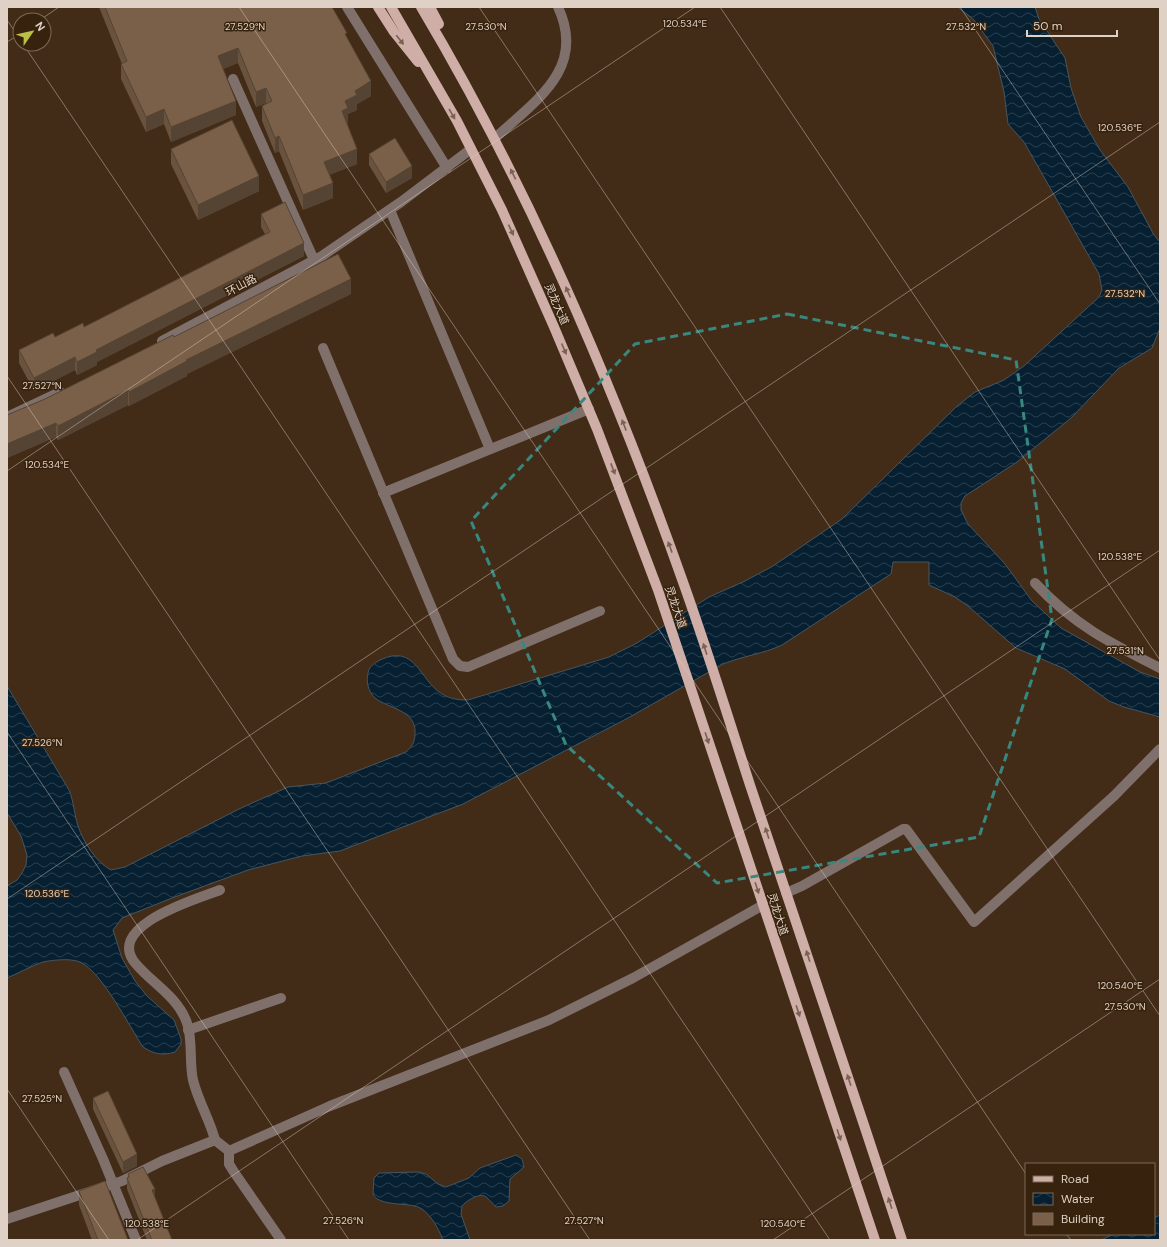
<svg xmlns="http://www.w3.org/2000/svg" width="1167" height="1247" viewBox="0 0 1167 1247" font-family="'DM Sans','Noto Sans SC',sans-serif">
<style>
.water{fill:url(#water-waves);stroke:#47555e}
.lines{fill:none;stroke-linecap:round;stroke-linejoin:round}
.minor{stroke:#80706c;stroke-width:10}
.major{stroke:#ceaea6;stroke-width:10}
.wall{fill:#69533f}
.shaded-wall{fill:#554333}
.building{fill:#7a6049;stroke:#554333}
.oneway{fill:#7b6152}
.marked{fill:none;stroke:#39887f;stroke-width:3;stroke-dasharray:8 5;stroke-linejoin:round}
.ticks{fill:none;stroke:#dfd1c5;stroke-width:1;stroke-opacity:0.45}
.labels{text-anchor:middle;stroke-width:3;stroke-linejoin:round;paint-order:stroke}
.street-label{font-size:11px;fill:#dfd1c5;stroke:#37220d}
.ticks-label{font-size:10px;text-anchor:middle;fill:#dfd1c5;stroke:#37220d;stroke-width:3;stroke-linejoin:round;paint-order:stroke}
</style>
<defs>
<pattern id="water-waves" width="16" height="10" patternUnits="userSpaceOnUse"><rect width="16" height="10" fill="#062032"/><path d="M0 5q4-4 8 0t8 0" fill="none" stroke="#2a3f4e"/></pattern>
</defs>
<rect width="100%" height="100%" fill="#422c17"/>
<g class="water">
<path d="M958,7H1035L1039,19L1065,58L1071,88L1081,117L1100,150L1128,187L1154,235L1160,242V328L1152,348L1119,368L1071,418L1017,462L965,496L961,503V510L968,524L1005,564L1032,601L1061,628L1140,672L1160,679V717L1124,707L1109,701L1065,669L1016,648L968,606L955,597L929,585V562H893L891,574L782,645C763,654 743,656 723,664L628,718L463,804L340,851L302,856L248,870L172,898L122,918L113,930L122,958L135,981L147,996L174,1020L181,1039V1044L175,1052C162,1056 154,1054 143,1047C129,1026 102,972 80,962C70,958 53,960 43,962C31,966 19,973 7,978V886L17,880L22,873L26,865L27,855L21,836L7,813V686L69,790C74,802 74,814 78,826C84,843 96,862 111,870L125,867L239,809L288,787L326,783L406,752C412,747 415,742 415,734C417,710 389,709 375,698C368,691 366,682 368,673C369,666 375,663 380,660C416,643 419,680 442,694C451,699 458,700 468,700L609,657L637,643L709,597L745,581L773,566L842,519L957,406L975,392L1004,380L1024,366L1099,297L1102,290L1099,274L1024,142L1008,124L1004,92L993,46L974,20Z"/>
<path d="M516,1155L522,1159L524,1167L510,1179L509,1201L503,1206L496,1207C493,1204 490,1200 486,1197C480,1192 466,1201 462,1206L461,1214L470,1240H443C439,1230 432,1216 422,1209C410,1201 380,1208 373,1194L374,1178L379,1173L419,1172L426,1174L438,1184L446,1187L469,1178L480,1168Z"/>
<polygon points="1160,1215 1160,1240 1101,1240 1114,1234 1154,1234 1154,1218"/>
</g>
<g class="lines">
<g class="minor">
<polyline points="347,7 447,168"/>
<polyline points="233,79 314,260"/>
<path d="M495,138C535,101 587,69 558,7"/>
<polyline points="390,210 490,449"/>
<polyline points="162,341 322,256 401,202 471,149"/>
<polyline points="323,348 453,659 460,666 468,667 600,611"/>
<polyline points="7,417 60,392"/>
<polyline points="383,493 589,409"/>
<path d="M1035,583C1074,625 1110,643 1160,668"/>
<polyline points="786,893 802,886 903,829 906,829 974,922 1114,796 1160,749"/>
<polyline points="188,1030 281,998"/>
<polyline points="64,1072 103,1159 136,1240"/>
<path d="M215,1140C210,1120 198,1101 193,1080C189,1063 193,1039 187,1023C178,997 153,984 136,964C103,926 197,899 220,890"/>
<polyline points="229,1151 229,1164 234,1172 281,1240"/>
<polyline points="7,1219 122,1181 162,1161 215,1140 229,1151 330,1106 549,1020 633,978 763,905"/>
</g>
<g class="major">
<polyline points="378,7 394,32 418,62"/>
<polyline points="391,7 457,121 502,210 554,327 597,429 658,590 875,1240"/>
<path d="M421,7C529,188 613,384 683,582C707,649 728,717 750,785C801,936 852,1088 902,1240"/>
<polyline points="430,7 439,24"/>
</g>
</g>
<g class="wall">
<polygon points="99,7 332,7 347,38 371,96 357,104 357,110 348,114 348,123 347,124 357,164 329,175 333,198 303,210 279,151 275,153 262,121 262,106 266,104 266,103 256,107 238,63 223,69 236,115 171,142 164,124 146,132 121,79 121,64 122,64"/>
<polygon points="171,149 259,191 198,220 171,164"/>
<polygon points="369,154 412,178 386,193 369,165"/>
<polygon points="261,214 304,256 97,362 97,365 77,375 75,370 34,391 19,363 19,350 84,327 265,234 261,227"/>
<polygon points="351,294 187,374 187,376 129,406 128,405 58,440 56,437 7,458 7,415 45,399 174,337"/>
<polygon points="93,1098 137,1166 123,1173 93,1109"/>
<polygon points="128,1174 155,1198 172,1240 147,1240 127,1189 127,1178 128,1178"/>
<polygon points="79,1191 128,1240 92,1240 79,1205"/>
</g>
<g class="shaded-wall">
<polygon points="238,48 238,63 218,71 218,56"/>
<polygon points="371,81 371,96 357,104 357,110 348,114 348,123 342,126 342,111 345,101 355,91"/>
<polygon points="266,88 266,103 256,107 256,92"/>
<polygon points="236,101 236,115 171,142 171,127"/>
<polygon points="164,109 164,124 146,132 146,117"/>
<polygon points="279,136 279,151 275,153 275,138"/>
<polygon points="357,149 357,164 324,177 324,162"/>
<polygon points="412,166 412,178 386,193 386,182"/>
<polygon points="259,176 259,191 198,220 198,205"/>
<polygon points="333,183 333,198 303,210 303,195"/>
<polygon points="304,243 304,256 97,362 97,365 77,375 77,362 96,350"/>
<polygon points="351,279 351,294 187,374 187,376 129,406 129,392 186,360"/>
<polygon points="75,357 75,370 34,391 34,378"/>
<polygon points="128,390 128,405 58,440 58,426"/>
<polygon points="56,423 56,437 7,458 7,444"/>
<polygon points="137,1154 137,1166 123,1173 123,1162"/>
<polygon points="155,1189 155,1200 152,1190"/>
</g>
<g class="building">
<polygon points="105,7 332,7 347,33 345,34 371,81 355,91 357,95 345,101 348,108 342,111 357,149 324,162 333,183 303,195 279,136 275,138 262,106 272,101 266,88 256,92 238,48 218,56 236,101 171,127 164,109 146,117 121,64 127,61"/>
<polygon points="232,120 259,176 198,205 171,149"/>
<polygon points="395,138 412,166 386,182 369,154"/>
<polygon points="285,202 304,243 96,350 97,352 77,362 75,357 34,378 19,350 53,333 55,337 83,323 84,327 270,232 261,214"/>
<polygon points="338,254 351,279 186,360 187,361 129,392 128,390 58,426 56,423 7,444 7,415 45,399 173,335 174,337"/>
<polygon points="108,1091 137,1154 123,1162 93,1098"/>
<polygon points="143,1167 155,1189 152,1190 172,1240 152,1240 127,1178 129,1177 128,1174"/>
<polygon points="105,1181 128,1240 98,1240 79,1191"/>
</g>
<defs><path id="oneway-solid" d="M-6-.8H1V-3.2L6.5 0L1 3.2V.8H-6Z"/></defs>
<g class="oneway">
<use href="#oneway-solid" transform="translate(400 40) rotate(52)"/>
<use href="#oneway-solid" transform="translate(452 114) rotate(60)"/>
<use href="#oneway-solid" transform="translate(513 174) rotate(-116)"/>
<use href="#oneway-solid" transform="translate(511 230) rotate(65)"/>
<use href="#oneway-solid" transform="translate(568 292) rotate(-114)"/>
<use href="#oneway-solid" transform="translate(564 349) rotate(67)"/>
<use href="#oneway-solid" transform="translate(624 425) rotate(-111)"/>
<use href="#oneway-solid" transform="translate(613 469) rotate(69)"/>
<use href="#oneway-solid" transform="translate(670 547) rotate(-110)"/>
<use href="#oneway-solid" transform="translate(705 649) rotate(-108)"/>
<use href="#oneway-solid" transform="translate(707 738) rotate(72)"/>
<use href="#oneway-solid" transform="translate(767 833) rotate(-108)"/>
<use href="#oneway-solid" transform="translate(757 888) rotate(72)"/>
<use href="#oneway-solid" transform="translate(808 956) rotate(-108)"/>
<use href="#oneway-solid" transform="translate(798 1011) rotate(72)"/>
<use href="#oneway-solid" transform="translate(849 1080) rotate(-108)"/>
<use href="#oneway-solid" transform="translate(839 1135) rotate(72)"/>
<use href="#oneway-solid" transform="translate(890 1203) rotate(-108)"/>
</g>
<path class="marked" d="M787,314L1016,360L1052,619L979,837L717,883L566,745L471,521L635,344Z"/>
<path class="ticks" d="M239,7L1026,1174M479,7L1160,1016M720,7L1160,660M960,7L1160,304M7,20L20,39M40,20L59,7M7,42L20,34M23,44L830,1240M7,376L590,1240M7,471L695,7M7,732L349,1240M7,899L1160,122M7,1089L109,1240M1066,1234L1071,1240M137,1240L1160,550M773,1240L1160,979"/>
<g class="labels">
<g class="street-label">
<text transform="translate(241 285) rotate(-28)" y="4">环山路</text>
<text transform="translate(557 304) rotate(66)" y="4">灵龙大道</text>
<text transform="translate(676 607) rotate(71)" y="4">灵龙大道</text>
<text transform="translate(778 914) rotate(72)" y="4">灵龙大道</text>
</g>
</g>
<g class="ticks-label">
<text x="685" y="27">120.534°E</text>
<text x="245" y="30">27.529°N</text>
<text x="486" y="30">27.530°N</text>
<text x="966" y="30">27.532°N</text>
<text x="1120" y="131">120.536°E</text>
<text x="1125" y="297">27.532°N</text>
<text x="42" y="389">27.527°N</text>
<text x="47" y="468">120.534°E</text>
<text x="1120" y="560">120.538°E</text>
<text x="1125" y="654">27.531°N</text>
<text x="42" y="746">27.526°N</text>
<text x="47" y="897">120.536°E</text>
<text x="1120" y="989">120.540°E</text>
<text x="1125" y="1010">27.530°N</text>
<text x="42" y="1102">27.525°N</text>
<text x="343" y="1224">27.526°N</text>
<text x="584" y="1224">27.527°N</text>
<text x="147" y="1227">120.538°E</text>
<text x="783" y="1227">120.540°E</text>
</g>
<rect width="1167" height="1247" fill="none" stroke="#dfd1c5" stroke-width="16"/>
<rect x="1025" y="1163" width="130" height="72" fill="#37220d" stroke="#7a6857"/>
<rect x="1033" y="1176" width="20" height="6" fill="#ceaea6" stroke="#7a6857"/>
<text x="1061" y="1183" font-size="12" fill="#dfd1c5">Road</text>
<rect x="1033" y="1193" width="20" height="12" fill="url(#water-waves)" stroke="#7a6857"/>
<text x="1061" y="1203" font-size="12" fill="#dfd1c5">Water</text>
<rect x="1033" y="1213" width="20" height="12" fill="#7a6049" stroke="#7a6857"/>
<text x="1061" y="1223" font-size="12" fill="#dfd1c5">Building</text>
<g transform="translate(32 32) rotate(56)"><circle r="19" fill="#37220d" stroke="#7a6857"/>
<path d="M0-3L7 15L0 10L-7 15Z" fill="#bac045"/>
<text y="-6" font-size="11" font-weight="bold" text-anchor="middle" fill="#dfd1c5">N</text>
</g>
<path d="M1027 30v6h90v-6" fill="none" stroke="#dfd1c5" stroke-width="2"/>
<text x="1033" y="30" font-size="12" fill="#dfd1c5" stroke="#37220d" stroke-width="3" paint-order="stroke">50 m</text>
</svg>
